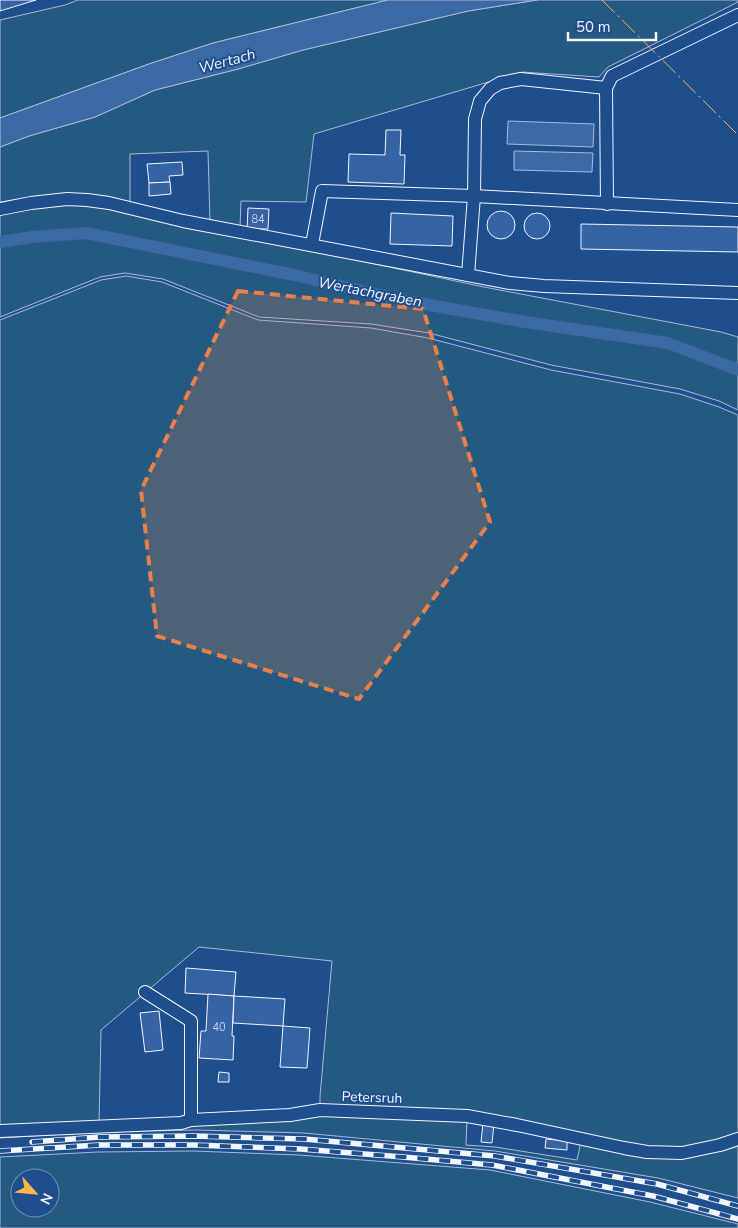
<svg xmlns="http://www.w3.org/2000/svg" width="738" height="1228" viewBox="0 0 738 1228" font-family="'Nunito Sans',sans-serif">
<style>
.green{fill:#245a82;stroke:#a8bbd7;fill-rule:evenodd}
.water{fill:#3b69a3;stroke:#a8bbd7}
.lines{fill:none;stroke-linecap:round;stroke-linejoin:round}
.canal{stroke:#3b69a3;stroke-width:12}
.building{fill:#3563a3;stroke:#f2f6ff}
.minor-casing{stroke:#f2f6ff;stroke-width:14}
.minor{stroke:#1f4e8c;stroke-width:12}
.rail-casing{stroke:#f2f6ff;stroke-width:5.5}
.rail{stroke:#1f4e8c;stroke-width:4;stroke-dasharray:11;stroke-linecap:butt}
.power{stroke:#ffb74d;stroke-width:1;stroke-dasharray:18 4 2.5 4;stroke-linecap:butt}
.marked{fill:#ea8049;fill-opacity:0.2;stroke:#ea8049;stroke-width:4;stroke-dasharray:10 6;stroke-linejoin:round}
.labels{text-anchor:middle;stroke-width:4;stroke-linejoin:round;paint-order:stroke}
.number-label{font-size:11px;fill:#c3d1e8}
.street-label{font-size:14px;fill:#f2f6ff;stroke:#1f4e8c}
.water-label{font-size:15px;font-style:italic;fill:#f2f6ff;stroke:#1f4e8c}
</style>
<rect width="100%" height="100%" fill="#1f4e8c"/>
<g class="green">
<polygon points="78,0 388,0 213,43 149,64 0,118 0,20 65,5"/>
<polygon points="537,0 738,0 738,2 608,67 599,77 522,72 314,134 306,202 241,201 240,228 210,222 208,151 130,154 130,205 109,199 0,206 0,147 29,136 95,117 155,90 238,69 303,50 468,11"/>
<polygon points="86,203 484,287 721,332 738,337 738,410 719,401 680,389 551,365 429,333 371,324 259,317 163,279 125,273 100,277 0,317 0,214 31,208"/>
<polygon points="126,276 162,282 258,320 371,328 428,338 551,370 680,394 719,407 738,415 738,1137 719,1144 647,1150 518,1123 320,1108 320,1096 332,961 199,947 101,1030 99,1125 0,1129 0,320 101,280"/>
<polygon points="321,1112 467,1119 466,1145 495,1147 577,1160 581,1141 646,1154 738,1141 738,1198 658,1178 495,1151 304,1133 197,1130 99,1132 0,1138 0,1133"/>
<path d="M193,1151L299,1155L490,1170L650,1202L738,1224V1228H0V1157L98,1152ZM20,1178H50V1208H20Z"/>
</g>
<g class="water">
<polygon points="388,0 537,0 468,11 303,50 238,69 155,90 95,117 29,136 0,147 0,118 149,64 213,43"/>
<polygon points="508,121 594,124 593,147 507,144"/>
<polygon points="514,151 593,153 592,172 514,170"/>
</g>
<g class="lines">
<polyline class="canal" points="0,242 32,237 86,233 294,275 402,300 525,322 668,343 738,370"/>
</g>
<g class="building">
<polygon points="0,0 36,0 0,11"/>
<polygon points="386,130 401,130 400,155 405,155 404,184 348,182 349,154 385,155"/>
<polygon points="182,162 183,175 169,176 170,182 149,183 147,164"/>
<polygon points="170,182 171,194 149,196 149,183"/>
<polygon points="248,208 269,209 268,229 247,229"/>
<circle cx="501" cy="225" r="14"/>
<polygon points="391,213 453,216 452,246 390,244"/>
<circle cx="537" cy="226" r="13"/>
<polygon points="581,224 738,227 738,252 581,249"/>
<polygon points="186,968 236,972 234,996 185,993"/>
<polygon points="208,994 234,996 232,1036 234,1036 233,1060 199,1058 201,1031 206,1031"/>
<polygon points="234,996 285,999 283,1026 233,1023"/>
<polygon points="159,1011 163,1050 145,1052 140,1013"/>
<polygon points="283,1026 310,1028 307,1068 280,1067"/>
<polygon points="219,1072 229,1073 229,1082 218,1082"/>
<polygon points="483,1123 494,1124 492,1143 481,1142"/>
<polygon points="546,1139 567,1141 567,1150 545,1148"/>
</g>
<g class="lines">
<defs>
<g id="minor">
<polyline points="607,204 606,88 612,76 738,15"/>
<polyline points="0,209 31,203 67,199 87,200 109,203 183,221 510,283 544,286 738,293"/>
<polyline points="312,244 322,191 474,196 738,210"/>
<polyline points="468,275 474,196 475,119 480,101 490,89 500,83 521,79 606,88"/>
<polyline points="145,992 191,1021 191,1120"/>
<polyline points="0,1131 181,1123 191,1120 290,1115 320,1110 467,1116 517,1125 624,1148 647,1152 682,1153 720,1145 738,1139"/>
</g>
</defs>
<use href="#minor" class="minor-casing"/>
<use href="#minor" class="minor"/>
<defs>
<g id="rail">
<polyline points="32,1142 99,1137 194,1136 304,1139 495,1156 657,1184 738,1206"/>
<polyline points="0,1151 99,1145 193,1145 300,1149 403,1157 492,1165 653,1196 738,1219"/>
</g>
</defs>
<use href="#rail" class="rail-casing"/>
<use href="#rail" class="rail"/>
<polyline class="power" points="602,0 738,135"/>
</g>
<path class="marked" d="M238,291L423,309L490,522L359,699L157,636L141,490Z"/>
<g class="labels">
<g class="number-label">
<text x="258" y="223">84</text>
<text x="219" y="1031">40</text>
</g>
<g class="street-label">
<text transform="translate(372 1097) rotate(2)" y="5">Petersruh</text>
</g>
<g class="water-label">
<text transform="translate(227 61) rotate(-15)" y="5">Wertach</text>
<text transform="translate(370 292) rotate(11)" y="5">Wertachgraben</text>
</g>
</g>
<g transform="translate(35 1193) rotate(117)"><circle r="24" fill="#1f4e8c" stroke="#7391ba"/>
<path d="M0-4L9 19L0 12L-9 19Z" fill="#ffb74d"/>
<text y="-8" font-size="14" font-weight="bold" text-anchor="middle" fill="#f2f6ff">N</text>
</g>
<path d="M568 32v8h88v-8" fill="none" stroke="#f2f6ff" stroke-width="2.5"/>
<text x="576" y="32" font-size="15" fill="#f2f6ff" stroke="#1f4e8c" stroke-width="4" paint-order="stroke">50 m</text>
</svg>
